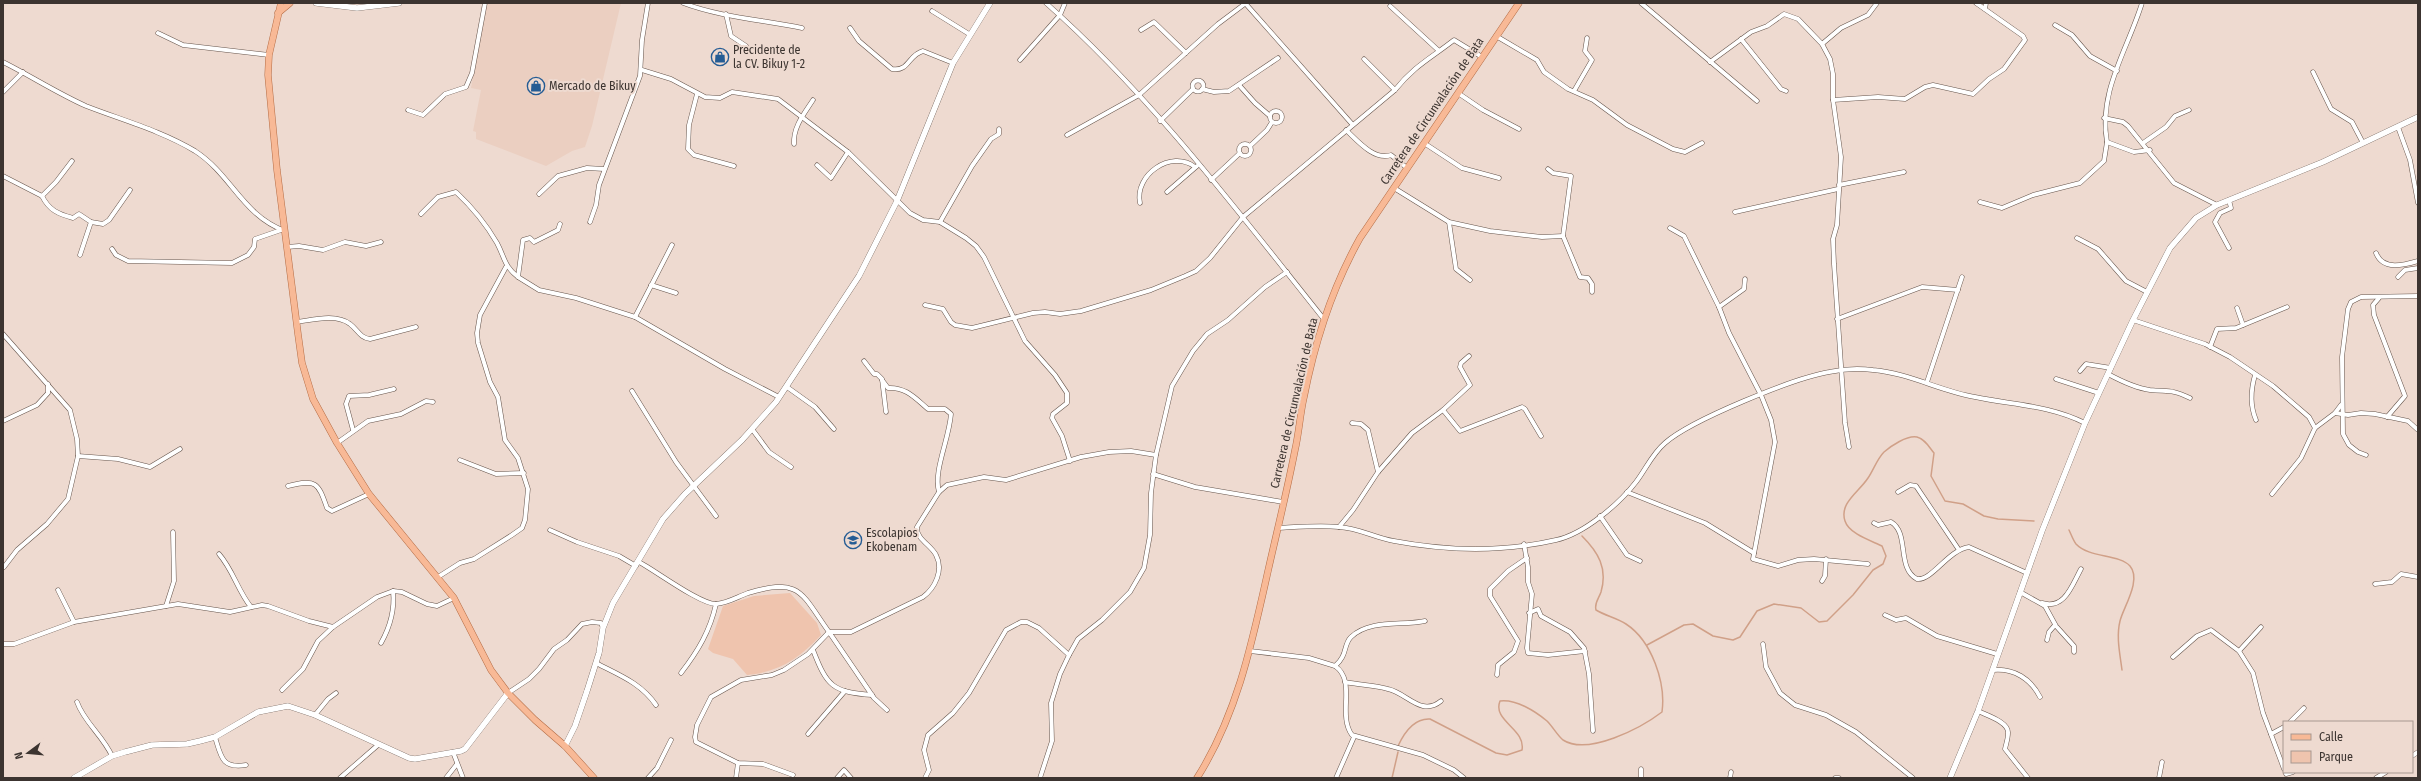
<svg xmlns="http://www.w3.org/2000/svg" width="2421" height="781" viewBox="0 0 2421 781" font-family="'Fira Sans Condensed',sans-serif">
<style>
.built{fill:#ebcfc1}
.green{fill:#efc4ae}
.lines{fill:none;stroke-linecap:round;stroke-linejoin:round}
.stream{stroke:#d0a088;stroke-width:1.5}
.street-casing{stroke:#66554c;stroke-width:5}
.secondary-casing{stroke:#66554c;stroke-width:6}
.primary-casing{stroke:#b46c45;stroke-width:7}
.street{stroke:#fff;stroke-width:4}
.secondary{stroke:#fff;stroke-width:5.5}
.primary{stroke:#f8b996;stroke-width:6}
.labels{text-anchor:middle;stroke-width:4;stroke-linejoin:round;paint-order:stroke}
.poi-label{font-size:12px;fill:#3c3430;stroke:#eedad0;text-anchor:start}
.street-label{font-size:12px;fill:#3c3430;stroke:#eedad0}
</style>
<rect width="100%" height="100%" fill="#eedad0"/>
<polygon class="built" points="486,3 621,3 592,126 585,147 572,151 546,166 476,139 476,132 473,131 481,90 471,88"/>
<path class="green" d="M790,593L817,623L821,635C799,659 779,672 747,675L733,659L713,653L708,649L723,606L754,596Z"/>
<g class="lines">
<g class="stream">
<path d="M2069,530C2071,534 2073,540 2076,544C2089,558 2119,554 2130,566C2142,580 2123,608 2120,621C2116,637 2120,654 2122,670"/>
<path d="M1647,645L1684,625L1693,624L1713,636L1733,640L1740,637L1757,611L1774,604L1801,608L1819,622L1827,621L1853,595L1873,570L1883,564L1886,556L1882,546C1872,541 1849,534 1845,521C1839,503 1859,492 1868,478C1873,471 1877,459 1884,452C1891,446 1907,435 1917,437C1925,439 1929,447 1934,453L1931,476L1945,501L1963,504L1984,516L1998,519L2034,521"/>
<path d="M1398,746C1404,733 1414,718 1430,719L1496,753L1507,755L1522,750C1526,729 1492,721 1500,701C1516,699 1535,711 1547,721C1553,727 1557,735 1563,740C1588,756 1641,728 1662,712C1666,683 1652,641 1626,624C1617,618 1606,616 1596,610C1594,603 1599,598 1601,592C1608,568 1598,552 1582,536"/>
<polyline points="1392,778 1398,752"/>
</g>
<defs>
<g id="street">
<path d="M683,3C720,17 763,20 802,28"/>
<path d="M1046,3C1151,96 1236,209 1323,318"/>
<polyline points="1245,3 1352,124"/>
<polyline points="1641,3 1757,101"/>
<path d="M2142,3C2128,49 2098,91 2107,142L2134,152L2150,150"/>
<polyline points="1390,6 1438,50"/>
<polyline points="1985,9 1986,3"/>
<polyline points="932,11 969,34"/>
<polyline points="726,14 731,36 746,46"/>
<polyline points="2055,25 2072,35 2090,56 2117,71"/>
<path d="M850,28L859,41L892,69C909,72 908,55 923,51L953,63"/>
<polyline points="1141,30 1154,22 1186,53"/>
<polyline points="158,33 183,45 269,55"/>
<polyline points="1496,36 1537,60 1544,72 1568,89 1593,100 1627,125 1673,149 1685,152 1702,143"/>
<polyline points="1741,39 1781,89 1786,91"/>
<polyline points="1822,44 1841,28 1868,15 1877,3"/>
<polyline points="1364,59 1395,90"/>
<polyline points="1020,60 1060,15 1065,3"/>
<path d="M3,62C31,76 57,93 86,106C122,120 162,131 195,151C232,175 242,215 285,231"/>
<polyline points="1710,62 1751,32 1767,26 1784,14 1798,19 1822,44 1830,59 1833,74 1833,100 1841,157 1837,225 1833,239 1834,264 1845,423 1849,447"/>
<polyline points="642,70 671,79 705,97 720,98 732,92 778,99 848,152 910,213 923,220 940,222 966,238 976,246 984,257 1025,341 1055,375 1067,393 1067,403 1053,414 1052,418 1062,436 1070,461"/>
<polyline points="2313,72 2331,109 2352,122 2363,143"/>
<circle cx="1198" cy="86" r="5.5"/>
<polyline points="1239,85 1255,103 1270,116"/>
<polyline points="1202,89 1214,92 1229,91 1278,58"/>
<polyline points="1574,91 1592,60 1585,51 1587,38"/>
<polyline points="3,92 23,72"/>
<polyline points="1458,93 1483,110 1519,129"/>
<polyline points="697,94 689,125 688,149 694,155 734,166"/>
<polyline points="1833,100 1878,97 1905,99 1925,87 1933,85 1973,94 1989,79 2004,69 2025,40 2023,36 1976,3"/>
<polyline points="408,110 423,115 445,94 466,87 472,73 485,3"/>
<circle cx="1276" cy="117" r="6"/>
<polyline points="2104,118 2123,122 2128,126 2174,183 2217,205"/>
<polyline points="1160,121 1193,89"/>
<polyline points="2398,127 2410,160 2418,203"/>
<path d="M1346,130C1357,140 1374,161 1391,155L1407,168"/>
<polyline points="1067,135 1139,95 1218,24 1246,3"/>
<polyline points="1424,143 1462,168 1499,178"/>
<polyline points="2143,143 2166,127 2175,116 2189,110"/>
<path d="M794,144C793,127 804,114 813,100"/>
<circle cx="1245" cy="150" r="6"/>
<polyline points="1250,146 1267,130 1272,122"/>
<polyline points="817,165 831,178 848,152"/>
<polyline points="1548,169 1553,173 1571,176 1563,236 1580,277 1588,278 1592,284 1592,292"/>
<polyline points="3,176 42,196 56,182 72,161"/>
<polyline points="1211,180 1240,153"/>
<polyline points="1839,185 1904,172"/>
<polyline points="1394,188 1449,222 1490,231 1542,237 1563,236"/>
<polyline points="1167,192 1197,166"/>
<polyline points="539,194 558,176 587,168 604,169"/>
<path d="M42,196C49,210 58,214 73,218L79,214L91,222L80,255"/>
<polyline points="1980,202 2002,208 2033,195 2080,183 2104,161 2107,142"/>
<path d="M1140,203C1134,175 1171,149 1195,167"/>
<polyline points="1735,212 1838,189"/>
<path d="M421,214L438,197L456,192C472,207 486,224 497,243C505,258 504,266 518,277"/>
<polyline points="91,222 103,224 109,220 130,190"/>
<polyline points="590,222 596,205 599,185 640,76 642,40 648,3"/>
<polyline points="940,222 972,166 991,139 999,134 999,129"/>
<polyline points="1449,222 1456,269 1470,280"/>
<polyline points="560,224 558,230 534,242 530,238 523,240 518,277 539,290 576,298 635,317 725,369 779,397"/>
<polyline points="1670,228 1684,236 1719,307 1729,333 1761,395 1771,420 1775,442 1753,559 1778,566 1798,560 1814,559 1868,564"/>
<polyline points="2077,238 2098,249 2126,281 2147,292"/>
<polyline points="287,247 299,246 323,250 345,242 366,246 381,242"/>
<polyline points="2229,248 2215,222 2220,213 2231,208 2229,200"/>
<polyline points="112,249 116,255 128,261 232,263 248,255 254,247 255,239 281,230"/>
<path d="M2376,253C2383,271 2404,265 2418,261"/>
<polyline points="2398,277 2405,270 2418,268"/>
<polyline points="651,285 676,293"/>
<polyline points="2379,298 2373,305 2374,315 2405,396 2387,417"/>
<path d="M925,305L943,309L951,322L955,325L972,328L1033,313L1045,312L1060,314L1081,311L1151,290L1185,276L1196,271L1210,258L1243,217L1395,90C1414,66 1431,58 1454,40L1482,57"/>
<polyline points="1719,307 1744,289 1745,279"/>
<polyline points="2237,308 2243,325"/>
<polyline points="635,317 672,245"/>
<polyline points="1837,319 1922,287 1958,290"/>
<polyline points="2133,320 2205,344 2230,357 2273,386 2309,417 2315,428"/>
<path d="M297,322C312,320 336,313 350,324C357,329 360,338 370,339L416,327"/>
<polyline points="3,334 70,410 77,439 78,456 68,499 47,524 17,550 4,567"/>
<polyline points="2210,347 2217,329 2236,328 2287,307"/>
<polyline points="864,361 874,374 877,374 882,379 886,412"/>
<polyline points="2080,371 2086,364 2111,368"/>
<path d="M2108,374C2121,381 2135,388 2150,390C2169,392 2171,389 2190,398"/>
<path d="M2255,375C2251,389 2250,406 2256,420"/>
<polyline points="2056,379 2099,393"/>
<path d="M882,380L888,388C906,387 915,398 928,409H945L951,414C949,440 933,471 939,492"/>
<polyline points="1927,382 1962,277"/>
<polyline points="787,387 815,407 834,429"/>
<polyline points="632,391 676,462 716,516"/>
<polyline points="1443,410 1460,431 1522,407 1525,409 1541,436"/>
<polyline points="2335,413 2348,415 2361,413 2375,414 2408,421 2418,430"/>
<polyline points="3,421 37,405 48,393 48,384"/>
<polyline points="1352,423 1361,424 1368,430 1378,472"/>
<polyline points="752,429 769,452 791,467"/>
<polyline points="353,430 346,404 349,396 369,395 394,389"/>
<polyline points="337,443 368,421 401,414 426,401 433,402"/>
<polyline points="2366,455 2358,452 2349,445 2343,434 2342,357 2348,309 2351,302 2361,297 2418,296"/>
<polyline points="78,456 118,459 150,467 180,449"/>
<polyline points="460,460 496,474 524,473"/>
<polyline points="1153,474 1195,487 1283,502"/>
<path d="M288,486C316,479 318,482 327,508L332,511L369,494"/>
<polyline points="1627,492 1705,523 1754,553"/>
<polyline points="1898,492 1910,485 1916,486 1959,550"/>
<polyline points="2272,494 2301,458 2315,428 2335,413 2341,405"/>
<polyline points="1600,516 1627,555 1640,561"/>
<path d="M1874,523L1878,525L1891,522C1910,533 1896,568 1917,579C1932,581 1948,550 1969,547L2027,573"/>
<polyline points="1339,527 1353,510 1378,472 1412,433 1443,410 1470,385 1460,367 1461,363 1469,356"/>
<path d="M1278,528C1298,527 1319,525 1339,527C1359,528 1375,538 1394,541C1447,551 1504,552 1556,540C1584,534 1619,504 1636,482C1646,469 1652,454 1665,443C1691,420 1794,378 1829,372C1843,369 1859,368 1873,370C1909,373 1940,391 1975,397C2013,405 2049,405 2085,423"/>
<polyline points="550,530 577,542 619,556 636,566"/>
<polyline points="1524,544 1528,567 1528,582 1532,594 1527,648 1528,653 1548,655 1585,651"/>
<path d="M219,554C233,570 238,591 251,607"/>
<path d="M639,562C656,571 700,604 716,604C728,603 737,597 748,593C801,577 801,593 829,632H851L923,597C935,588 944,570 936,555C931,545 916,539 917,527L939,492L947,485L984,477L1006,480L1081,457L1109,452L1131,451L1156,455"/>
<polyline points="438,577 460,563 474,559 512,535 522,528 525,520 528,489 518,458 505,440 498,397 490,382 478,343 477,333 480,315 506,267"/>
<polyline points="1822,581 1825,576 1826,559"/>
<polyline points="2375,584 2392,582 2401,574 2418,577"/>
<polyline points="58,590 74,622"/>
<polyline points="2020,592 2045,606 2056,626 2074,646 2074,652"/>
<path d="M2042,603C2065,610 2072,585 2081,569"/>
<polyline points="166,606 174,581 173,532"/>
<polyline points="1529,613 1538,609 1541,616 1570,632 1584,648 1589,674 1593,731"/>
<polyline points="1885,615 1896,620 1906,618 1937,636 1997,654"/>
<polyline points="2047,640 2049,632 2055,625"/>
<path d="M381,643C390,627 395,610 393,591"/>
<polyline points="3,644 14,644 74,622 178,604 230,612 262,605 268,606 309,621 333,627"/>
<polyline points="1763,644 1766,667 1780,693 1795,705 1826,715 1856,732 1913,778"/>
<path d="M813,650C827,686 832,692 872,695"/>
<path d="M1250,651L1309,658L1335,666C1357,681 1337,715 1352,735L1423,755L1454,770L1464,778"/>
<polyline points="2239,651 2261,627"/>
<polyline points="2173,657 2197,636 2211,630 2239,651 2253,673 2263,713 2284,769"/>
<path d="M596,663C619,675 641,683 656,705"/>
<path d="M1335,666C1348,655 1343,645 1351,637C1370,619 1402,626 1425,621"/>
<path d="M1993,670C2014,668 2031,679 2040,697"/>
<path d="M681,673C698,651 710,631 716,604"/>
<polyline points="1497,675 1498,665 1514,652 1518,641 1490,596 1490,589 1508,571 1527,558"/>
<path d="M1345,682C1360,685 1374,685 1388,689C1407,693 1421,717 1441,701"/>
<polyline points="282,690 303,669 318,641 333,627 377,597 393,591 402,592 427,604 437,606 454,598"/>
<polyline points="508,693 529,679 539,669 554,649 567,640 582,624 592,622 601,623 603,628"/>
<path d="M77,702C84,722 103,736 112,756"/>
<path d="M1978,711C1986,715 2009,722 2008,733C2008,739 2006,744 2005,749L2028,778"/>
<polyline points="315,715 328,699 336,693"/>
<polyline points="2290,722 2304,708"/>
<polyline points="808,734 845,691"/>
<polyline points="2271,734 2284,727"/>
<path d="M215,737C221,757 222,769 246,765"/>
<polyline points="453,752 463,778"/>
<polyline points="2412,756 2418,752"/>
<polyline points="1641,769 1641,778"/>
<polyline points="2286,774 2293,772"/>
<polyline points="793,775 763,764 738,763 696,742 695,737 697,725 711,697 741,680 772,675 784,670 808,654 829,632 874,698 887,710"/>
<polyline points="340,778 378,745"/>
<polyline points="446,778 457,764"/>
<polyline points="648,778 657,768 671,740"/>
<polyline points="736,778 738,763"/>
<polyline points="837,778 844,770 851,778"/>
<polyline points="925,778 929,770 924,750 928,735 953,713 969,693 1006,630 1021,622 1027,622 1039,628 1069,655"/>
<polyline points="1040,778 1052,741 1051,703 1060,674 1069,655 1078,639 1102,620 1130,592 1144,568 1150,535 1151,493 1156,455 1172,386 1193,351 1207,334 1228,320 1265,287 1287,272"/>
<polyline points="1336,778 1354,737"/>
<polyline points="1730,778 1731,772"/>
<polyline points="1835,778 1839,778"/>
<polyline points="2159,778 2162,762"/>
<polyline points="2376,778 2386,772"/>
</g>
<g id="secondary">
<polyline points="316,3 357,8 399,3"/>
<polyline points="565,746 575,726 587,691 599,653 603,628 613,603 663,519 685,494 742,440 776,402 859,276 897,201 953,63 990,3"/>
<polyline points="74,778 112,756 125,752 152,745 187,744 200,741 215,737 258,712 288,706 315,715 409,758 415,759 461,751 465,749 508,693"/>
<polyline points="1950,778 1978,711 2042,531 2085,423 2133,320 2170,248 2196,218 2217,205 2323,162 2418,117"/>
</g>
<g id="primary">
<polyline points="281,3 269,55 268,75 277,170 298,334 302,363 313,399 337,443 369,494 454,598 491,670 508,693 535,720 565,746 594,778"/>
<polyline points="278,13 290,3"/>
<path d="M1197,778C1237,715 1252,643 1268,571C1277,531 1287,491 1295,450C1299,433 1300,414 1304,397C1315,341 1332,288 1360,238L1519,3"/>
</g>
</defs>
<use href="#street" class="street-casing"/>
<use href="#secondary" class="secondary-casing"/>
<use href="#primary" class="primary-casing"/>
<use href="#street" class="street"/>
<use href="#secondary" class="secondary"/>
<use href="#primary" class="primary"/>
</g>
<defs>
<symbol id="shop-ring" viewBox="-11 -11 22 22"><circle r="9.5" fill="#eedad0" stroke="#255c94" stroke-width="1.5"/><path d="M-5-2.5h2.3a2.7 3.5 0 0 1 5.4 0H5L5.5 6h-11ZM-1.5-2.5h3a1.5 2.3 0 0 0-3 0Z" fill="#255c94"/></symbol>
<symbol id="school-ring" viewBox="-11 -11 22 22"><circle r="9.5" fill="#eedad0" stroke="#255c94" stroke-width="1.5"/><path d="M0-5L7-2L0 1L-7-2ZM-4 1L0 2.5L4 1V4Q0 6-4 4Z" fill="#255c94"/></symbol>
</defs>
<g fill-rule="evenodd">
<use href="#shop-ring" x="710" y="47" width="20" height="20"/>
<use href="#shop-ring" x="526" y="76" width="20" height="20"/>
<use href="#school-ring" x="843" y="530" width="20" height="20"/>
</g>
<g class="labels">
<g class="poi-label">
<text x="733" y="54">Precidente de<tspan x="733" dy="14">la CV. Bikuy 1-2</tspan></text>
<text x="549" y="90">Mercado de Bikuy</text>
<text x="866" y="537">Escolapios<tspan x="866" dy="14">Ekobenam</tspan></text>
</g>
<g class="street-label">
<text transform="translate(1432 111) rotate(-56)" y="4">Carretera de Circunvalación de Bata</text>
<text transform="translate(1294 403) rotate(-77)" y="4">Carretera de Circunvalación de Bata</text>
</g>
</g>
<rect width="2421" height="781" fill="none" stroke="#3c3430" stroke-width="8"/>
<rect x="2283" y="721" width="130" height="52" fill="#eedad0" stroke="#a79890"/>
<rect x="2291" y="734" width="20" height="6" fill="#f8b996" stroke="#a79890"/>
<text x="2319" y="741" font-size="12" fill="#3c3430">Calle</text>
<rect x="2291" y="751" width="20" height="12" fill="#efc4ae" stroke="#a79890"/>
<text x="2319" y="761" font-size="12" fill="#3c3430">Parque</text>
<g transform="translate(28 753) rotate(254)" stroke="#eedad0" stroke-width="3" paint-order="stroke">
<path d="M0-3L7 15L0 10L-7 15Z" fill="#3c3430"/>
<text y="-6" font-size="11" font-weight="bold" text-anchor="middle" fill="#3c3430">N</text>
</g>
</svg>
